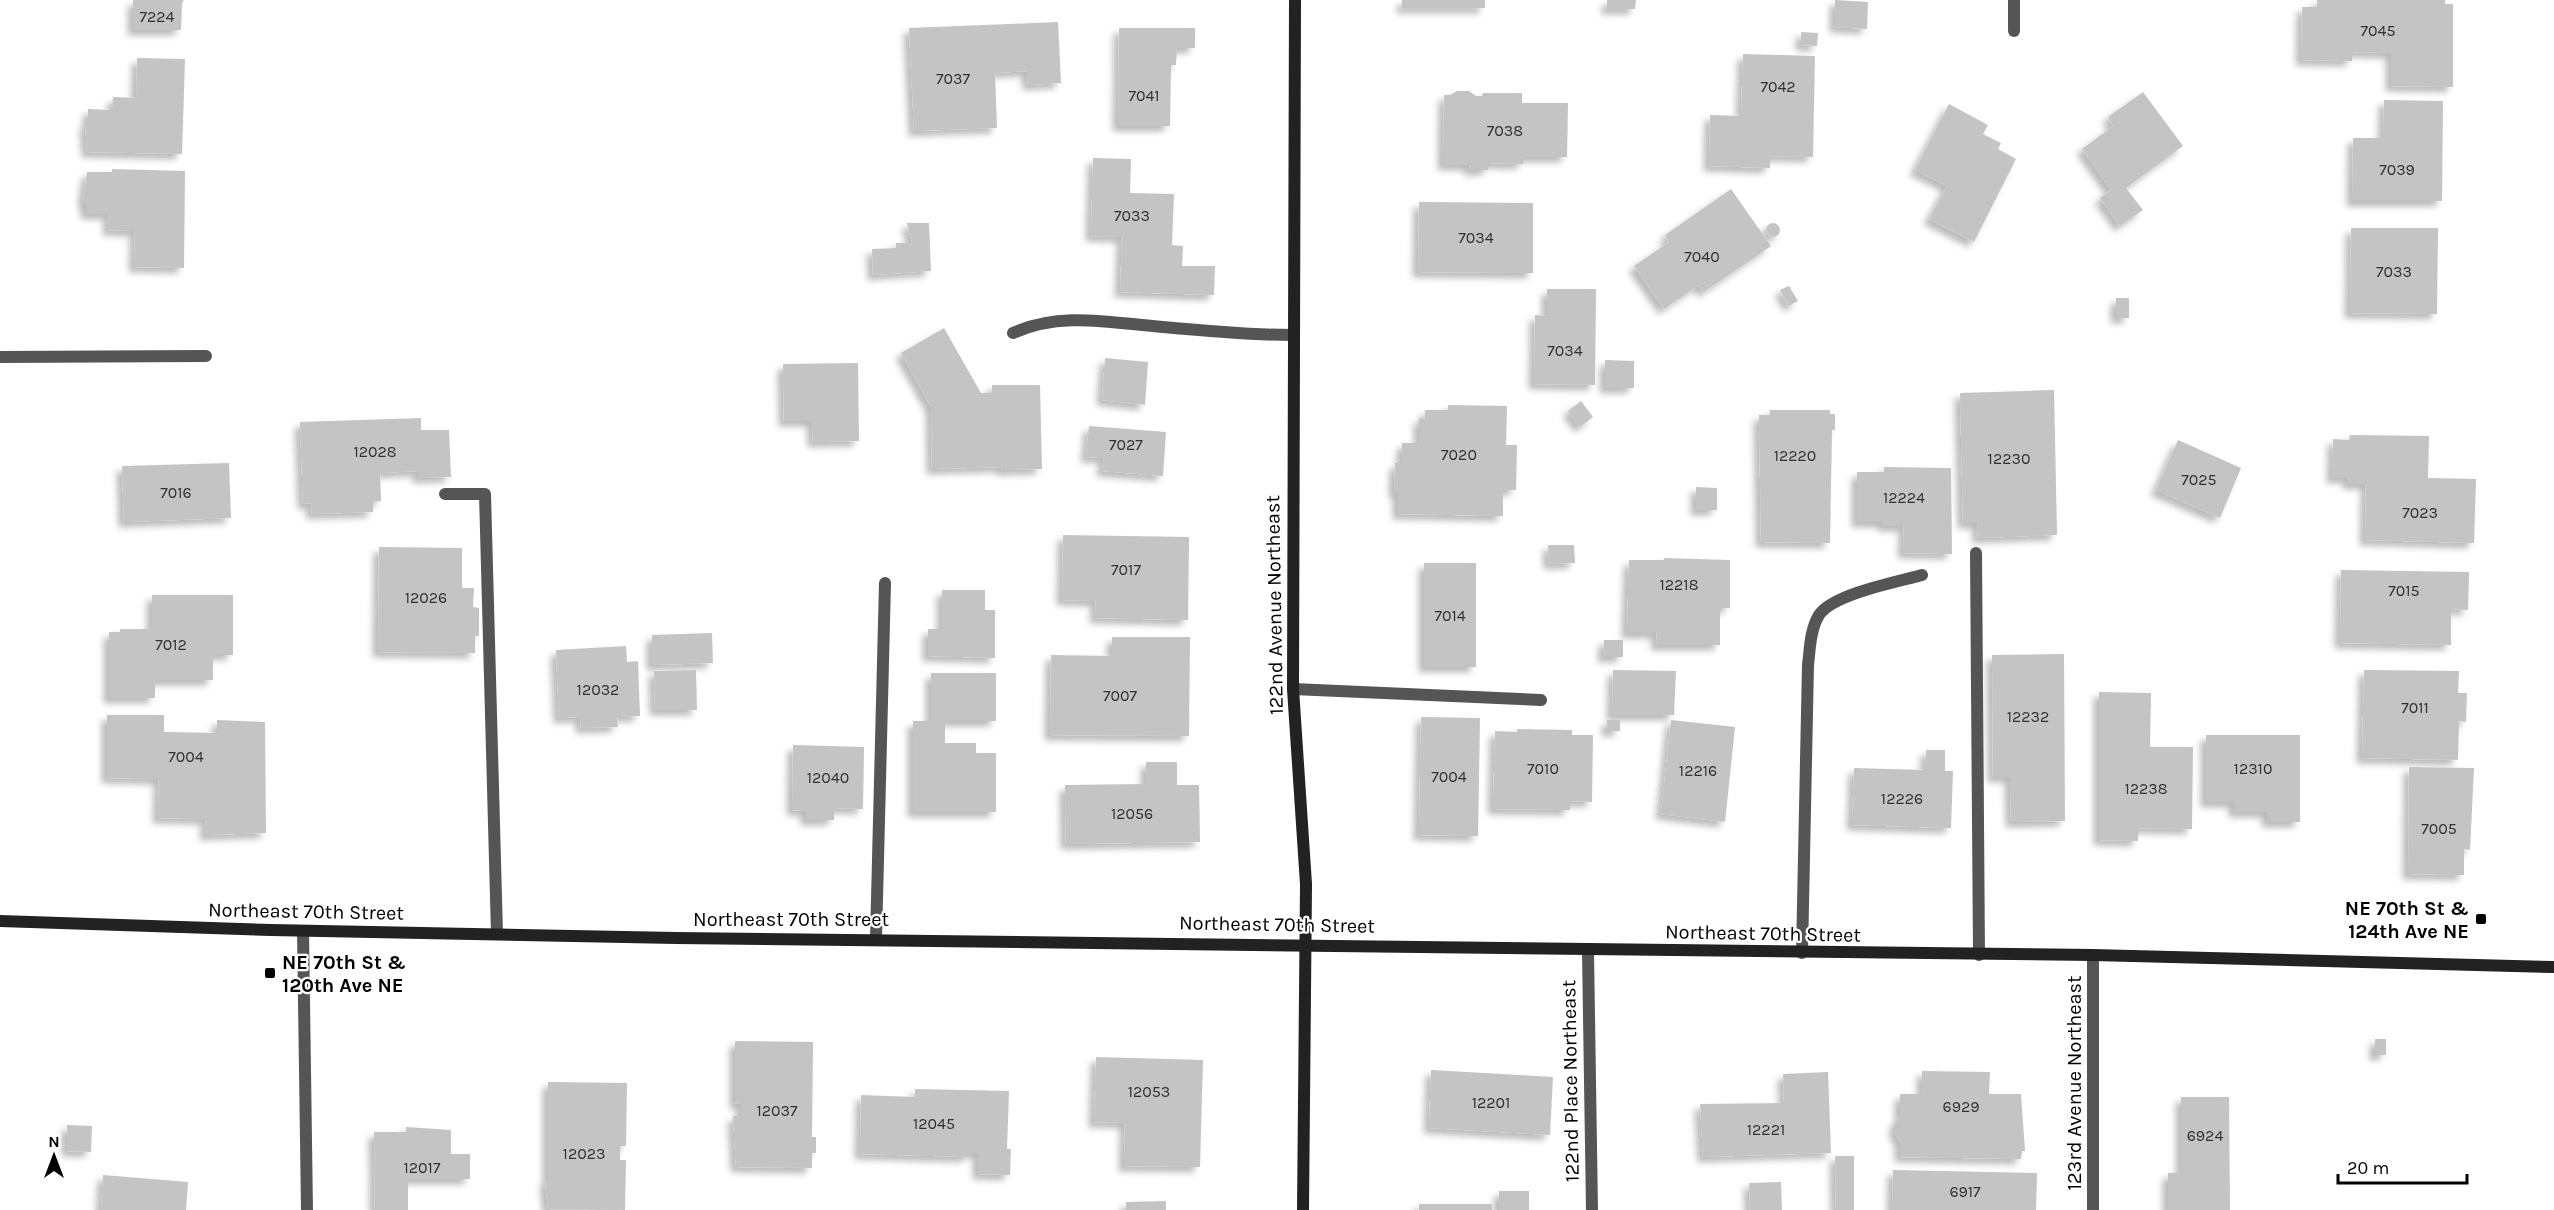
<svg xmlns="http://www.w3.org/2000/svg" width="2554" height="1210" viewBox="0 0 2554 1210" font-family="Karla,sans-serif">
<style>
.building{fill:#c4c4c4;filter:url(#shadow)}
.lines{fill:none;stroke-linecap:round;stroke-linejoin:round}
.lane{stroke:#555;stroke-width:12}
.street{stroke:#555;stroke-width:12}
.secondary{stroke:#222;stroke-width:12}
.poi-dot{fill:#000;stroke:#fff;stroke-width:2}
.labels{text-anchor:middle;stroke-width:4.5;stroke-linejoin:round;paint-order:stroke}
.number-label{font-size:16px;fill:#313131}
.street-label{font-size:20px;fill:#000;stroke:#fff}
.poi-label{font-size:20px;font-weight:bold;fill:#000;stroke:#fff;text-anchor:end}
</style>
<defs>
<filter id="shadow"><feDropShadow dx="-5.5" dy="5.5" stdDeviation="3" flood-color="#0004"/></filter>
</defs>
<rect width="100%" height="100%" fill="#fff"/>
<g class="building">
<polygon points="133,0 184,0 182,3 181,30 133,30"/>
<rect x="1402" y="0" width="83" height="8"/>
<polygon points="1607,0 1636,0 1635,9 1607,9"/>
<polygon points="1835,0 1868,2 1867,29 1835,27"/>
<polygon points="2317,0 2445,0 2445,4 2453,4 2453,87 2391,86 2391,53 2352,52 2352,61 2301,60 2302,7 2317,7"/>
<polygon points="1058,22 1061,83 1028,85 1027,71 995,73 997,128 914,131 909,28"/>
<polygon points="1119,28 1195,28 1195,48 1177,48 1176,65 1171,65 1170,126 1118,126"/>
<polygon points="1801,32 1818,33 1817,46 1801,45"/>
<polygon points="1743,54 1815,56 1813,157 1771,156 1770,168 1709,166 1710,115 1741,116"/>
<polygon points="137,58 185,59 182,154 87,152 85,123 88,123 88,109 112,110 113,97 136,98"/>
<polygon points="1457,91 1469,91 1476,96 1482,96 1483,93 1522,93 1522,103 1568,103 1567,157 1523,157 1523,164 1488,163 1488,170 1469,170 1470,165 1443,165 1444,95 1450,95"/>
<polygon points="2143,92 2183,146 2126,188 2143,210 2120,226 2100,198 2111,190 2082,149 2113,126 2108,117"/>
<polygon points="2384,100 2443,101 2442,201 2352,201 2353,138 2383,138"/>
<polygon points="1949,104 1988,125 1983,134 2001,143 1998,149 2016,159 1974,242 1929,219 1947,186 1915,170"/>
<polygon points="1093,158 1131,159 1130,193 1174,194 1172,245 1183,246 1182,266 1215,266 1214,295 1120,292 1122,237 1091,236"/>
<polygon points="112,169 185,171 184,268 134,267 135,231 108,230 109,214 86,214 86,203 83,203 87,172 112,172"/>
<polygon points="1731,189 1771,246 1704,292 1699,285 1664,309 1634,266 1669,242 1665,235"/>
<polygon points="1419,202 1533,203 1533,273 1418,272"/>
<circle cx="1773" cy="230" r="7"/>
<polygon points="907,223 929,223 931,271 873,275 872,249 896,248 896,243 912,243"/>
<polygon points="2351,228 2438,228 2437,314 2350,313"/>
<polygon points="1789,286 1798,301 1789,306 1780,290"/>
<polygon points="1547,289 1596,289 1595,385 1534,384 1535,315 1547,316"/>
<rect x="2116" y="298" width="13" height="20"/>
<polygon points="944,328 981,393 992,393 992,385 1040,385 1042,469 1002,470 1001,467 932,469 931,407 901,353"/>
<polygon points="1105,358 1148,362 1145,405 1102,400"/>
<polygon points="1605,360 1634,361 1634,388 1605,388"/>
<polygon points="858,363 859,441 813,442 812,421 784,421 783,364"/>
<polygon points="2054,390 2057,535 1978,538 1977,523 1963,523 1960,393"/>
<polygon points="1581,401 1593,417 1580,427 1568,411"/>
<polygon points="1448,405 1507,406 1506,445 1517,445 1516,490 1503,490 1503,516 1398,514 1398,493 1394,493 1395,463 1402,463 1402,443 1419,443 1419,418 1425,419 1425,410 1448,410"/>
<polygon points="1770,410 1830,410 1830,414 1835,414 1835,430 1832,430 1830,543 1761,542 1759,415 1770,415"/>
<polygon points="421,418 421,430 449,430 451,477 418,478 418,471 380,473 381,501 373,502 373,512 312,514 311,503 303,504 300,422"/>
<polygon points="1089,426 1166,432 1163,476 1102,471 1104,458 1086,457"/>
<polygon points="2350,435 2429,436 2428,478 2476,479 2474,543 2365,540 2366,484 2348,484 2349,478 2332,478 2333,439 2349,440"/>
<polygon points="2178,440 2241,468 2220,518 2156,490"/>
<polygon points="229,463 231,518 124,522 122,466"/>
<polygon points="1884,467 1951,468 1952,554 1903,553 1904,526 1883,526 1883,522 1857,522 1857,472 1884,472"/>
<polygon points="1696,487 1717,488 1717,510 1696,510"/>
<polygon points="1063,535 1189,537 1188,620 1095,618 1096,601 1062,600"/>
<polygon points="1548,545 1574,545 1575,563 1549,564"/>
<polygon points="379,547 462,548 462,588 474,588 473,607 479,608 479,636 475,636 475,653 378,652"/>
<polygon points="1664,558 1730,560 1730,608 1720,608 1720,645 1656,645 1657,633 1627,633 1629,560 1664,560"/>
<rect x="1424" y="563" width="52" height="104"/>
<polygon points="2341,570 2469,572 2468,610 2451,609 2451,645 2340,643"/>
<polygon points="942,590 985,590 985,610 995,610 995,658 928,656 928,629 942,629"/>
<polygon points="152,595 233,595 233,655 213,655 213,680 155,680 155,698 109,698 109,632 120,632 120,629 152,629"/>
<polygon points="712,633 713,663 652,665 652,635"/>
<polygon points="1112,637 1190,637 1189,736 1050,735 1051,655 1112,656"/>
<polygon points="1604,640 1623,640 1623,657 1603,657"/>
<polygon points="626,646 627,662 638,661 640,716 617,717 618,727 581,728 580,717 559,718 556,650"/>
<polygon points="2064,654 2065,821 2011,822 2010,777 1993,777 1992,655"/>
<polygon points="696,670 697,710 655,710 654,671"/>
<polygon points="1613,670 1676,671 1674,715 1612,715"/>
<polygon points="2364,670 2459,671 2458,693 2467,693 2466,722 2459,721 2458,760 2362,758"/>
<polygon points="931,673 996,673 996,721 945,721 945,743 976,743 976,753 996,753 996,812 913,812 913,721 931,721"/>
<polygon points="2099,692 2151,693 2150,747 2193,747 2192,829 2138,828 2138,841 2099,840"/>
<polygon points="107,715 164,715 164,732 217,733 217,720 265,722 266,833 205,835 206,819 158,818 159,779 107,778"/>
<polygon points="1421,717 1480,718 1478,836 1419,835"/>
<rect x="1607" y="720" width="13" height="11"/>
<polygon points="1671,720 1735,727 1725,822 1661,814"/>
<polygon points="1517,729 1572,730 1572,735 1593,735 1592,802 1570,801 1570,810 1493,809 1495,731 1517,732"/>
<polygon points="2206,735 2300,735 2300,822 2267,822 2267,812 2234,812 2234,802 2206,802"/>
<polygon points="793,745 864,747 863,809 834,808 834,820 806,820 806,811 792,810"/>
<polygon points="1926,750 1945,750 1945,771 1953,771 1951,828 1852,825 1854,768 1925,770"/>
<polygon points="1146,762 1177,762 1177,785 1199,785 1200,842 1066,844 1065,785 1146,784"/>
<polygon points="2409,767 2474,768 2470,850 2464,849 2464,875 2408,874"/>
<rect x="2375" y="1039" width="11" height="16"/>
<polygon points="735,1041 813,1042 812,1137 816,1137 816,1153 812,1153 812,1168 736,1167 733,1116 741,1116 741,1104 735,1103"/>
<polygon points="1096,1057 1203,1060 1200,1167 1124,1166 1125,1123 1094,1122"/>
<polygon points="1431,1070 1553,1077 1550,1135 1429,1128"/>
<polygon points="1922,1071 1990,1072 1989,1094 2021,1094 2025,1151 2022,1151 2021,1159 1900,1157 1900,1141 1895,1133 1895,1122 1900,1118 1900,1094 1922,1094"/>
<polygon points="1828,1072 1831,1153 1703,1157 1700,1104 1784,1103 1783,1074"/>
<polygon points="548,1082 627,1083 626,1146 620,1146 620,1160 626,1160 625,1210 548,1209 545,1180 548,1180"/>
<polygon points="915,1089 1009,1091 1007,1149 1011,1149 1010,1175 978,1174 978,1153 968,1153 968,1157 860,1154 861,1095 915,1097"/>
<polygon points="2181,1097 2229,1097 2230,1210 2168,1210 2168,1173 2181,1173"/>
<polygon points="67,1125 92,1126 91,1152 67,1151"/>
<polygon points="406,1127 451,1130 451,1154 470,1154 470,1179 408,1179 408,1210 375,1210 374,1132 406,1132"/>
<polygon points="1835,1156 1854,1156 1854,1210 1836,1210"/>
<polygon points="1893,1170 2037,1173 2036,1210 1892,1210"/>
<polygon points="103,1175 188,1182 186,1210 101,1210"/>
<polygon points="1781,1182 1782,1210 1750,1210 1749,1183"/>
<rect x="1499" y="1191" width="30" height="19"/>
<polygon points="1166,1201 1166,1210 1126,1210 1126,1202"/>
<rect x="1419" y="1204" width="73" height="6"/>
</g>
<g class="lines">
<g class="lane">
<path d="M1013,333C1061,311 1111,323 1163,327C1206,331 1249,335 1292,335"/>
<polyline points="0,357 206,356"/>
<polyline points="445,494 485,494 497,934"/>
<polyline points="1976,553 1979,955"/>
<polyline points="1293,689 1541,700"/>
<polyline points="303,931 307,1210"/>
<polyline points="876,939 885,583"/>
<path d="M1802,953L1808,665C1810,649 1810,630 1819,615C1833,594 1897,582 1922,575"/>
</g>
<g class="street">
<polyline points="2014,31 2014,0"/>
<polyline points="1588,951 1592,1210"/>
<polyline points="2093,955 2093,1210"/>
</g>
<g class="secondary">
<polyline points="1295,0 1293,689 1306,884 1303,1210"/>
<polyline points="0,921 271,930 676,938 2093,955 2554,967"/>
</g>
</g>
<g class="poi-dot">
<rect x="2475" y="913" width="12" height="12" rx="3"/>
<rect x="264" y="967" width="12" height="12" rx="3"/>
</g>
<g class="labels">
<g class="number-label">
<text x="157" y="22">7224</text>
<text x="2378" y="36">7045</text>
<text x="953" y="84">7037</text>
<text x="1778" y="92">7042</text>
<text x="1144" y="101">7041</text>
<text x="1505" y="136">7038</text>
<text x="2397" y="175">7039</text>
<text x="1132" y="221">7033</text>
<text x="1476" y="243">7034</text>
<text x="1702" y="262">7040</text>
<text x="2394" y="277">7033</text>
<text x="1565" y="356">7034</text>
<text x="1126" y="450">7027</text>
<text x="375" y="457">12028</text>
<text x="1459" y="460">7020</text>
<text x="1795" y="461">12220</text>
<text x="2009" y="464">12230</text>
<text x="2199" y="485">7025</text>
<text x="176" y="498">7016</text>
<text x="1904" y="503">12224</text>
<text x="2420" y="518">7023</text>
<text x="1126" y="575">7017</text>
<text x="1679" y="590">12218</text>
<text x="2404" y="596">7015</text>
<text x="426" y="603">12026</text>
<text x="1450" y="621">7014</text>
<text x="171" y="650">7012</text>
<text x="598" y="695">12032</text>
<text x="1120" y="701">7007</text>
<text x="2415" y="713">7011</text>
<text x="2028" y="722">12232</text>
<text x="186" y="762">7004</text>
<text x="1543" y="774">7010</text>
<text x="2253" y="774">12310</text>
<text x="1698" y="776">12216</text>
<text x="1449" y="782">7004</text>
<text x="828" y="783">12040</text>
<text x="2146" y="794">12238</text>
<text x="1902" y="804">12226</text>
<text x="1132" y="819">12056</text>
<text x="2439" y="834">7005</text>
<text x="1149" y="1097">12053</text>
<text x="1491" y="1108">12201</text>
<text x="1961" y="1112">6929</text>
<text x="777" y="1116">12037</text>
<text x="934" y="1129">12045</text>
<text x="1766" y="1135">12221</text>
<text x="2205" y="1141">6924</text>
<text x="584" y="1159">12023</text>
<text x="422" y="1173">12017</text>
<text x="1965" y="1197">6917</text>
</g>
<g class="street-label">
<text transform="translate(1274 605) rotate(-91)" y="7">122nd Avenue Northeast</text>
<text transform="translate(306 911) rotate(1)" y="7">Northeast 70th Street</text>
<text x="791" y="926">Northeast 70th Street</text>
<text transform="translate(1277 924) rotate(1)" y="7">Northeast 70th Street</text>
<text transform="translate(1763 933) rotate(1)" y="7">Northeast 70th Street</text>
<text transform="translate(1570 1081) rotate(-91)" y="7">122nd Place Northeast</text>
<text transform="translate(2074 1083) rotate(-90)" y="7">123rd Avenue Northeast</text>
</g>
<g class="poi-label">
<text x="2469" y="915">NE 70th St &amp;<tspan x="2469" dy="23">124th Ave NE</tspan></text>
<text x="282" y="969" text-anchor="start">NE 70th St &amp;<tspan x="282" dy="23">120th Ave NE</tspan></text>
</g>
</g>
<g transform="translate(54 1156)" stroke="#ffffff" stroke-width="4.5" paint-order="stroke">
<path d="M0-4.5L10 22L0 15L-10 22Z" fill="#000000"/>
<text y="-9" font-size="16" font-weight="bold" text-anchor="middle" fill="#000000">N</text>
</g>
<path d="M2338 1174v9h129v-9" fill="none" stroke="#000000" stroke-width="3"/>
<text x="2347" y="1174" font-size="18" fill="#000000" stroke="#ffffff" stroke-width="4.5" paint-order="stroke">20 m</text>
</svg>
